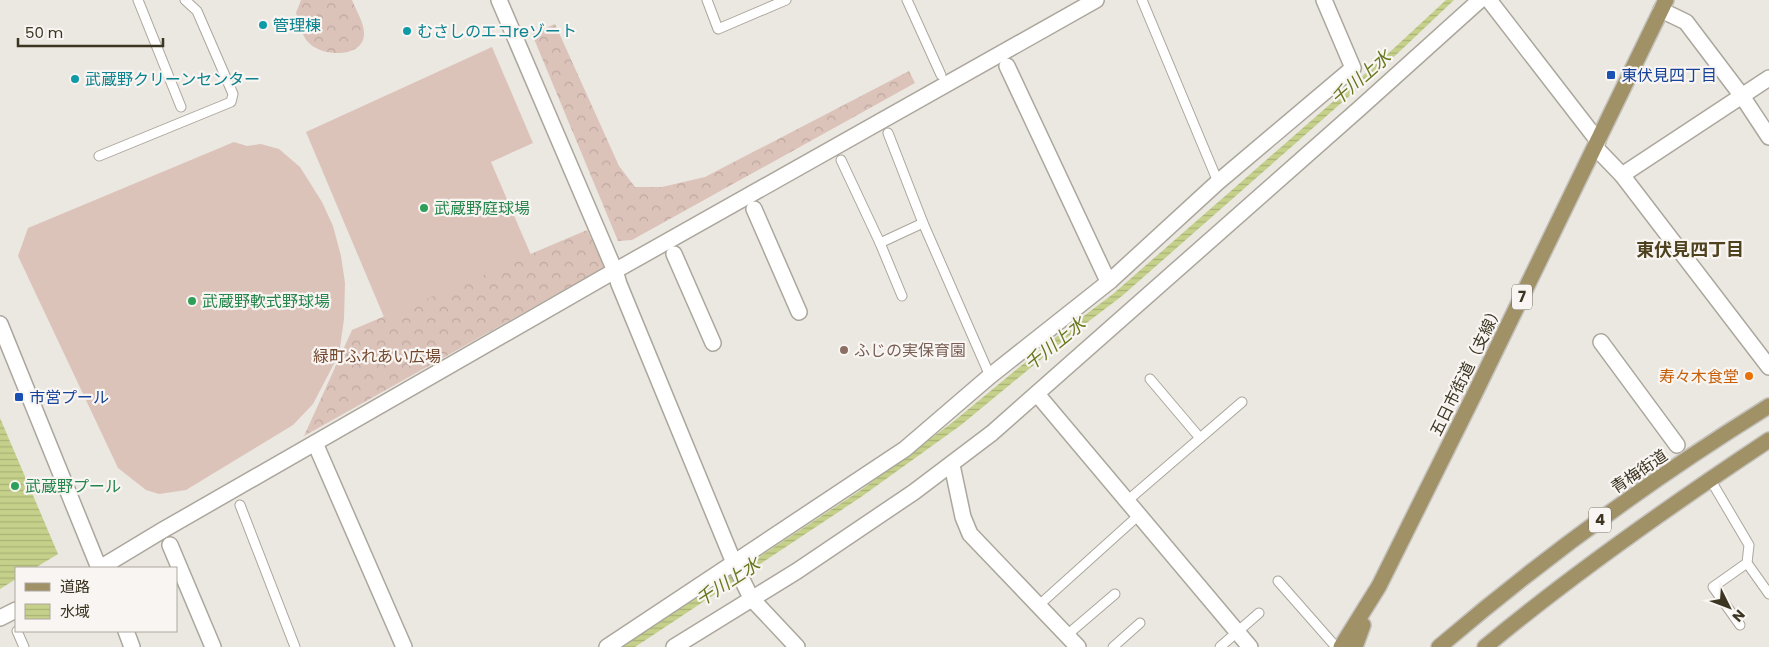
<svg xmlns="http://www.w3.org/2000/svg" width="1769" height="647" viewBox="0 0 1769 647" font-family="Poppins,'Noto Sans JP',sans-serif">
<style>
.forest{fill:url(#forest-crowns)}
.pitch{fill:#dcc3ba}
.water{fill:url(#water-rules)}
.lines{fill:none;stroke-linecap:round;stroke-linejoin:round}
.service-casing{stroke:#aca79c;stroke-width:11}
.minor-casing{stroke:#aca79c;stroke-width:18}
.tertiary-casing{stroke:#aca79c;stroke-width:18}
.primary-casing{stroke:#c4c2bd;stroke-width:18}
.service{stroke:#fff;stroke-width:9}
.minor{stroke:#fff;stroke-width:15}
.tertiary{stroke:#fff;stroke-width:15}
.primary{stroke:#a09166;stroke-width:15}
.culture-dot{fill:#0f9aa8;stroke:#f8f5f2;stroke-width:2}
.transit-dot{fill:#1a4fb4;stroke:#f8f5f2;stroke-width:2}
.leisure-dot{fill:#2e9e5b;stroke:#f8f5f2;stroke-width:2}
.education-dot{fill:#8d6e63;stroke:#f8f5f2;stroke-width:2}
.food-dot{fill:#e8710a;stroke:#f8f5f2;stroke-width:2}
.labels{text-anchor:middle;stroke-width:4.5;stroke-linejoin:round;paint-order:stroke}
.shield{fill:#f8f5f2;stroke:#746f60;stroke-width:1}
.shield-label{font-size:15px;font-weight:bold;fill:#3c3522}
.culture-label{font-size:16px;fill:#0d838f;stroke:#f8f5f2;text-anchor:start}
.transit-label{font-size:16px;fill:#164399;stroke:#f8f5f2;text-anchor:start}
.leisure-label{font-size:16px;fill:#27864d;stroke:#f8f5f2;text-anchor:start}
.education-label{font-size:16px;fill:#785e54;stroke:#f8f5f2;text-anchor:start}
.park-label{font-size:16px;fill:#72472d;stroke:#f8f5f2}
.street-label{font-size:16px;fill:#3c3522;stroke:#f8f5f2}
.food-label{font-size:16px;fill:#c56008;stroke:#f8f5f2;text-anchor:end}
.water-label{font-size:18px;font-style:italic;fill:#68771d;stroke:#f8f5f2}
.neighbourhood-label{font-size:18px;font-weight:bold;fill:#4e421e;stroke:#f8f5f2}
</style>
<defs>
<pattern id="forest-crowns" width="20" height="18" patternUnits="userSpaceOnUse" patternTransform="scale(1.25)"><rect width="20" height="18" fill="#dcc3ba"/><path d="M2 6a3 3 0 1 1 6 0M12 15a3 3 0 1 1 6 0" fill="none" stroke="#bea8a0"/></pattern>
<pattern id="water-rules" width="6" height="5" patternUnits="userSpaceOnUse" patternTransform="scale(1.25)"><rect width="6" height="5" fill="#c5d08a"/><path d="M0 2.5h6" fill="none" stroke="#aab377"/></pattern>
</defs>
<rect width="100%" height="100%" fill="#ebe7e1"/>
<g class="forest">
<path d="M301,0H352C356,10 364,23 364,33C365,58 322,58 308,42C302,36 299,22 296,13Z"/>
<polygon points="555,24 619,166 635,187 662,187 705,177 909,71 915,83 632,240 618,241 532,34"/>
<polygon points="587,230 605,267 304,436 352,330"/>
</g>
<g class="pitch">
<polygon points="492,47 533,143 491,162 531,255 384,317 306,132"/>
<polygon points="234,142 247,146 261,144 279,149 300,167 322,202 333,226 341,256 345,283 344,319 339,354 313,404 293,425 186,490 159,494 146,490 118,468 18,256 28,228"/>
</g>
<g class="water">
<polygon points="1446,0 1454,0 1398,53 1122,296 1068,337 961,425 861,497 635,647 622,647 861,490 953,422 1056,337 1113,294 1392,50"/>
<polygon points="0,418 58,554 35,568 16,568 16,579 0,589"/>
</g>
<g class="lines">
<defs>
<g id="service">
<polyline points="138,0 181,107"/>
<polyline points="707,0 718,29 786,0"/>
<polyline points="907,0 941,75"/>
<polyline points="1142,0 1218,182"/>
<polyline points="888,133 923,223 990,376"/>
<polyline points="99,156 231,102 233,94 197,11 185,0"/>
<polyline points="841,160 880,243 923,223"/>
<polyline points="880,243 902,296"/>
<polyline points="1150,379 1200,438"/>
<polyline points="1710,479 1749,545 1747,563 1769,594"/>
<polyline points="1127,501 1242,402"/>
<polyline points="240,505 295,647"/>
<polyline points="1278,581 1336,647"/>
<polyline points="1038,606 1139,515"/>
<polyline points="1740,625 1713,587 1747,563"/>
<polyline points="17,631 24,647"/>
<polyline points="1067,635 1115,594"/>
<polyline points="1113,647 1140,623"/>
<polyline points="1220,647 1259,613"/>
</g>
<g id="minor">
<polyline points="499,0 615,271 619,284 734,563 751,598 797,647"/>
<polyline points="1489,0 1598,141"/>
<polyline points="1661,10 1686,22 1742,96 1769,137"/>
<polyline points="1007,66 1106,277 1110,281"/>
<polyline points="1595,147 1622,175 1769,78"/>
<polyline points="1622,175 1769,367"/>
<polyline points="754,209 799,312"/>
<polyline points="674,254 713,343"/>
<polyline points="1601,342 1677,445"/>
<polyline points="1037,394 1250,647"/>
<polyline points="315,443 404,647"/>
<polyline points="952,465 963,517 970,534 1078,647"/>
<polyline points="170,545 213,647"/>
<polyline points="607,647 905,449 990,376 1110,281 1218,182 1353,68 1324,0"/>
<polyline points="674,647 797,571 914,492 992,433 1360,108 1480,0"/>
</g>
<g id="tertiary">
<polyline points="0,324 99,568"/>
<polyline points="100,568 163,530 604,277 1096,0"/>
<polyline points="0,618 16,610"/>
<polyline points="126,631 132,647"/>
</g>
<g id="primary">
<polyline points="1341,647 1379,586 1476,391 1666,0"/>
<polyline points="1355,647 1363,625"/>
<path d="M1439,647C1543,558 1653,478 1769,406"/>
<path d="M1485,647C1575,572 1671,505 1769,440"/>
</g>
</defs>
<use href="#service" class="service-casing"/>
<use href="#minor" class="minor-casing"/>
<use href="#tertiary" class="tertiary-casing"/>
<use href="#primary" class="primary-casing"/>
<use href="#service" class="service"/>
<use href="#minor" class="minor"/>
<use href="#tertiary" class="tertiary"/>
<use href="#primary" class="primary"/>
</g>
<g class="culture-dot">
<circle cx="263" cy="25" r="5"/>
<circle cx="407" cy="31" r="5"/>
<circle cx="75" cy="79" r="5"/>
</g>
<g class="transit-dot">
<rect x="1606" y="70" width="10" height="10" rx="2.5"/>
<rect x="14" y="392" width="10" height="10" rx="2.5"/>
</g>
<g class="leisure-dot">
<circle cx="424" cy="208" r="5"/>
<circle cx="192" cy="301" r="5"/>
<circle cx="15" cy="486" r="5"/>
</g>
<circle class="education-dot" cx="844" cy="350" r="5"/>
<circle class="food-dot" cx="1749" cy="376" r="5"/>
<g class="labels">
<g class="shield">
<rect x="1512" y="284.5" width="20" height="25" rx="4"/>
<rect x="1589" y="507.5" width="22" height="25" rx="4"/>
</g>
<g class="shield-label">
<text x="1522" y="302">7</text>
<text x="1600" y="525">4</text>
</g>
<g class="culture-label">
<text x="273" y="31">管理棟</text>
<text x="417" y="37">むさしのエコreゾート</text>
<text x="85" y="85">武蔵野クリーンセンター</text>
</g>
<g class="transit-label">
<text x="1621" y="81">東伏見四丁目</text>
<text x="29" y="403">市営プール</text>
</g>
<g class="leisure-label">
<text x="434" y="214">武蔵野庭球場</text>
<text x="202" y="307">武蔵野軟式野球場</text>
<text x="25" y="492">武蔵野プール</text>
</g>
<g class="education-label">
<text x="854" y="356">ふじの実保育園</text>
</g>
<g class="park-label">
<text x="377" y="362">緑町ふれあい広場</text>
</g>
<g class="street-label">
<text transform="translate(1466 370) rotate(-64)" y="6">五日市街道（支線）</text>
<text transform="translate(1639 471) rotate(-34)" y="6">青梅街道</text>
</g>
<g class="food-label">
<text x="1739" y="382">寿々木食堂</text>
</g>
<g class="water-label">
<text transform="translate(1361 78) rotate(-41)" y="6">千川上水</text>
<text transform="translate(1055 344) rotate(-39)" y="6">千川上水</text>
<text transform="translate(728 582) rotate(-33)" y="6">千川上水</text>
</g>
<g class="neighbourhood-label">
<text x="1690" y="256">東伏見四丁目</text>
</g>
</g>
<rect x="15" y="567" width="162" height="65" fill="#f8f5f2" stroke="#ada89f"/>
<rect x="25" y="583" width="25" height="8" fill="#a09166" stroke="#ada89f"/>
<text x="60" y="592" font-size="15" fill="#3c3522">道路</text>
<rect x="25" y="604" width="25" height="15" fill="url(#water-rules)" stroke="#ada89f"/>
<text x="60" y="617" font-size="15" fill="#3c3522">水域</text>
<g transform="translate(1729 607) rotate(132)" stroke="#f8f5f2" stroke-width="4" paint-order="stroke">
<path d="M0-4L9 19L0 12L-9 19Z" fill="#3c3522"/>
<text y="-8" font-size="14" font-weight="bold" text-anchor="middle" fill="#3c3522">N</text>
</g>
<path d="M18 38v8h145v-8" fill="none" stroke="#3c3522" stroke-width="2.5"/>
<text x="25" y="38" font-size="15" fill="#3c3522" stroke="#f8f5f2" stroke-width="4" paint-order="stroke">50 m</text>
</svg>
